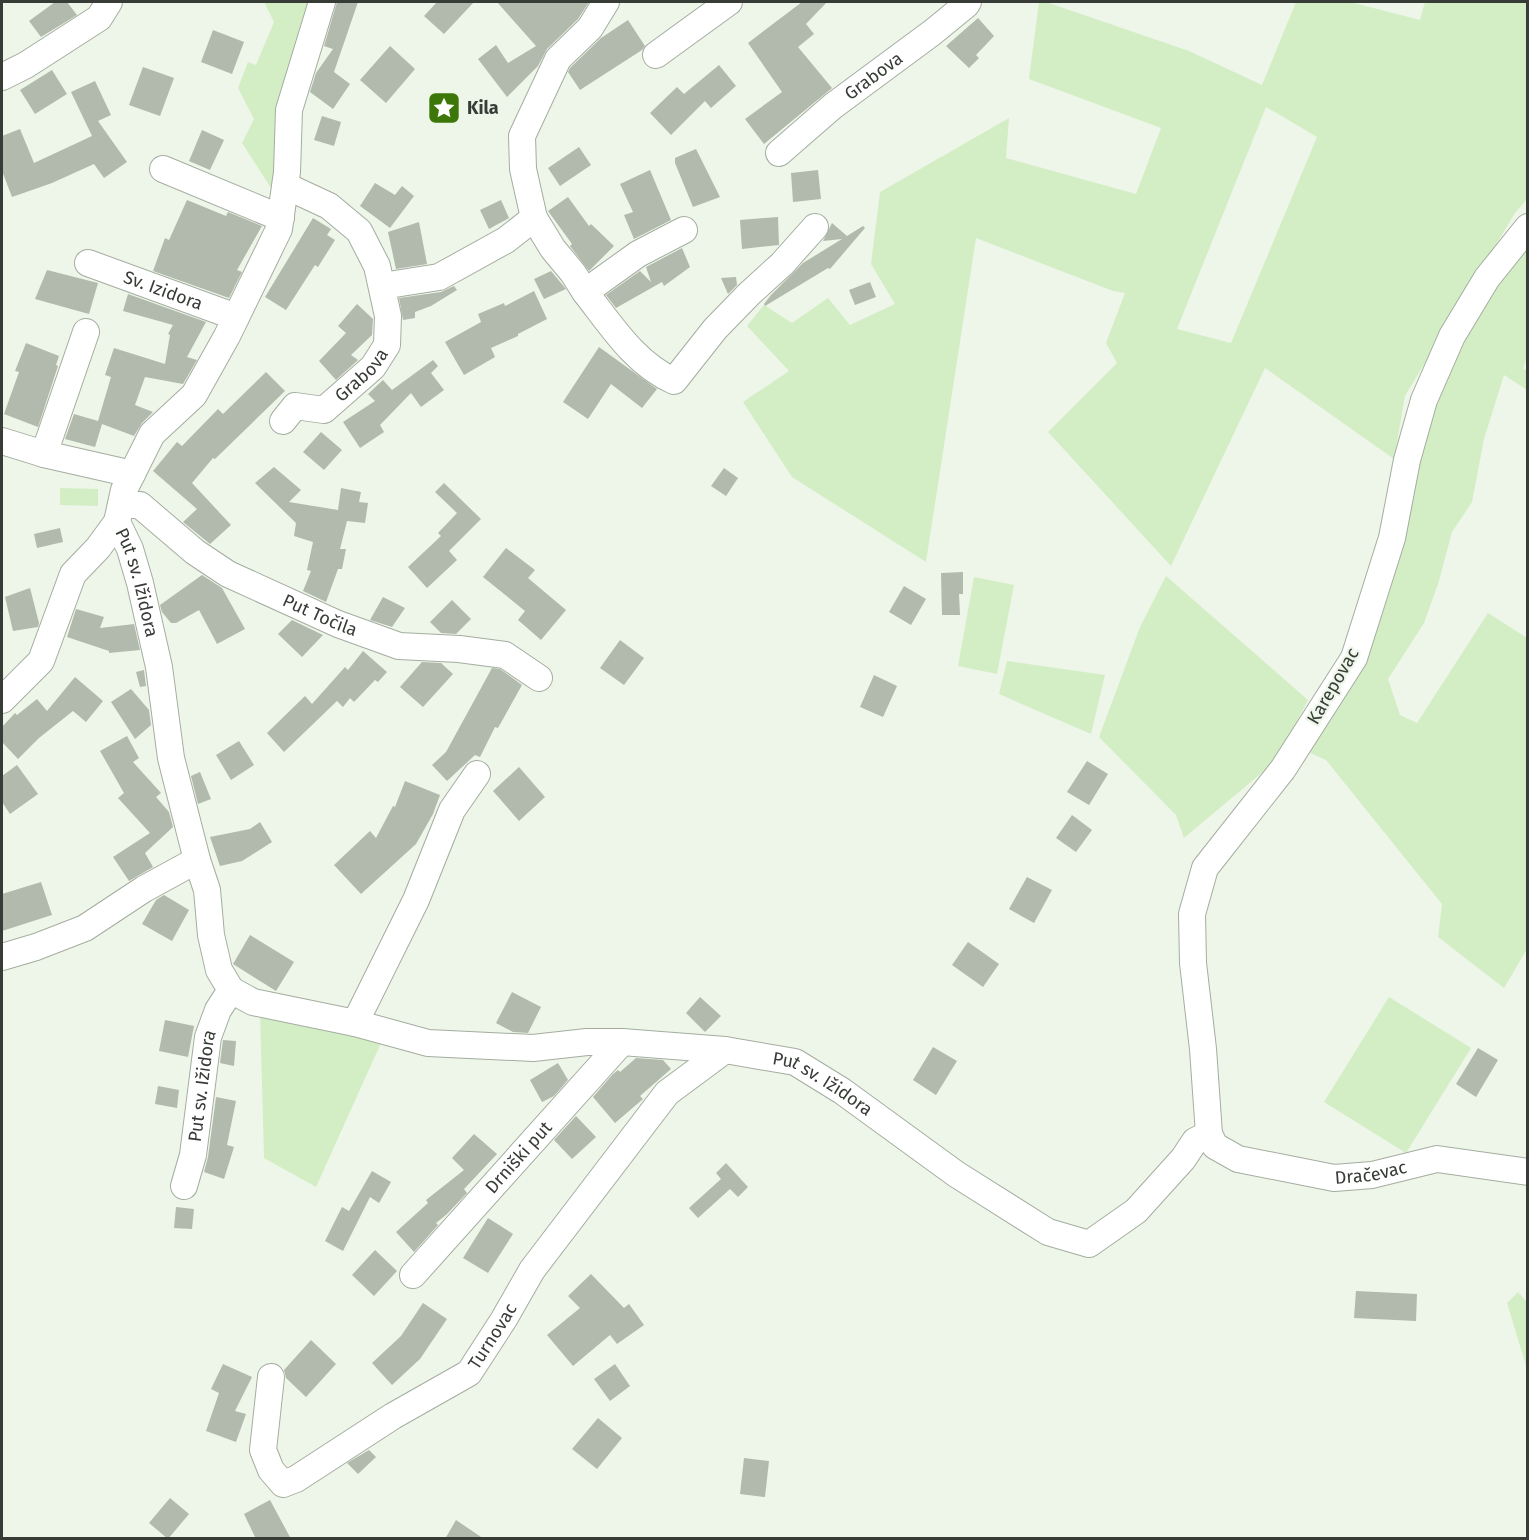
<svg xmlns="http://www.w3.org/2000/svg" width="1529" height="1540" viewBox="0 0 1529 1540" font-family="'Fira Sans',sans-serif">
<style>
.green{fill:#d3eec5;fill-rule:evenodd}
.building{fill:#b1baad}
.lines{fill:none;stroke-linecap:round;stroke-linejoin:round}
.minor-casing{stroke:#a4ada0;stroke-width:28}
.minor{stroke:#fff;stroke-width:26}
.labels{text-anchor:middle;stroke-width:4.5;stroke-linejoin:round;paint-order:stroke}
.street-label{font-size:18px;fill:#383c37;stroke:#edf6e8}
.poi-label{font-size:18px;font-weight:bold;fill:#383c37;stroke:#edf6e8;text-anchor:start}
</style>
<rect width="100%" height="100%" fill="#edf6e8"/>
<g class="green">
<polygon points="264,2 311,2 271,188 242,143 254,119 238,88 248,62 256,65 274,22"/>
<path d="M1039,2H1046L1189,51L1262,85L1296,2H1350L1420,20L1425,2H1527V199L1515,213L1405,396L1394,459L1265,368L1171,566L1048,432L1117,363L1106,343L1125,293L1113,291L976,238L926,562L792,477L743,402L789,371L747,326L764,305L792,323L828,298L850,325L895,304L871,264L880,192L1009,118L1006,158L1136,194L1161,128L1029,79ZM1266,107L1317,137L1231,343L1177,329Z"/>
<polygon points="1527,244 1528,354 1523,369 1527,370 1527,390 1504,375 1484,439 1472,502 1452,532 1438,584 1424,623 1388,679 1400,715 1417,723 1488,613 1527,638 1527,949 1504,988 1438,937 1442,904 1326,760 1306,751 1380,608 1403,548 1408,507 1422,443 1443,372 1482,302"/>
<polygon points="60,488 98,489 98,506 60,505"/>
<polygon points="1166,576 1308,700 1277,760 1184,838 1176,815 1099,737 1140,627"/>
<polygon points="974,577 1014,585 997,674 958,666"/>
<polygon points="1007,661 1105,675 1091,734 999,694"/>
<polygon points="1389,997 1471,1048 1406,1153 1324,1102"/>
<polygon points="260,1012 381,1043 316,1187 264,1158"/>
<polygon points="1518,1292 1527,1302 1527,1369 1507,1303"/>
</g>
<g class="building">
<polygon points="55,2 67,2 77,15 41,37 29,21"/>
<polygon points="337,2 358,2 334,72 350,84 333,109 310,92 316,73 333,49 324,46"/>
<polygon points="437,2 474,2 444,34 424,16"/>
<polygon points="497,2 589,2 578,19 547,49 538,66 507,97 478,59 496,45 508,63 536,46"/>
<polygon points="802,2 827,2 806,24 814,34 798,47 832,88 764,144 745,119 782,92 748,43"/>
<polygon points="978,18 994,36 976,55 979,58 969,68 946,46"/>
<polygon points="628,20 645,46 642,50 580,90 568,72 570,68 601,38"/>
<polygon points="213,30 244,42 232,74 201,62"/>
<polygon points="390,46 415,69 386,103 360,80"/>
<polygon points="719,65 736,86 711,108 705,101 671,135 650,113 677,87 684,94"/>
<polygon points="143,67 174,78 160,116 129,105"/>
<polygon points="52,70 67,94 35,114 20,90"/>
<polygon points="95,81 111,115 98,121 127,162 104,178 94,164 52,183 12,197 2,171 2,136 20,129 34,163 92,136 71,92"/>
<polygon points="322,116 341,122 334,146 314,140"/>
<polygon points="202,130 224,140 210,170 189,161"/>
<polygon points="579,147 591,165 560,186 548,168"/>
<polygon points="696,149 720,197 693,207 675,163 675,158"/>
<polygon points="650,170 671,220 634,239 624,215 633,212 620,184"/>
<polygon points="818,170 821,199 793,202 791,173"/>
<polygon points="375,183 395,195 402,186 414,196 390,228 360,206"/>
<polygon points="568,197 589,226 591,224 614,246 589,271 570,246 572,244 548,211"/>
<polygon points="187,200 226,216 228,212 262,226 237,270 242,272 229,298 153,271 165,238 169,240"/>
<polygon points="501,200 509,218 489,229 480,210"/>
<polygon points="778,217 779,245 742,249 740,220"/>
<polygon points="313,218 331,229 327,235 335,240 318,267 315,265 286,310 265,297"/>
<polygon points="419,222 427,264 396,269 388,232"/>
<polygon points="832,223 847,236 863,226 865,228 830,269 828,268 765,306 764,304 771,295 803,263 842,239 823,241"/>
<polygon points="682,248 690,267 664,286 662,282 616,308 606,295 640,271 651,282 646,267"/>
<polygon points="47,270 98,283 89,314 35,299"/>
<polygon points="551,271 566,289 544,299 534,279"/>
<polygon points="736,277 737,285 728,294 721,278"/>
<polygon points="870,282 876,297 855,305 849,290"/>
<polygon points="454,286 457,290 431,306 415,312 415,318 403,320 399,298 441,292"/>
<polygon points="534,291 547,319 518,334 518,336 491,348 495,357 464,375 445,342 481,322 478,314 504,303 505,306"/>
<polygon points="128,294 206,322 187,357 197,360 183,384 145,377 135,405 153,412 142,423 134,436 102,424 95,447 65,439 74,414 98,421 111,377 105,375 114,348 165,364 170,335 168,334 173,325 123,311"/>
<polygon points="357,304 373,319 372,335 351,355 358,360 336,380 319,361 346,333 338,326"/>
<polygon points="26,343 59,356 56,365 58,366 38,427 4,414 19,372 15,371"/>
<polygon points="599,347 657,389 642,408 611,384 588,419 563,402"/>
<polygon points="433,360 438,366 431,373 444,390 421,407 411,393 380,425 384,432 360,448 343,422 375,401 368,394 383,380 392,390"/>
<polygon points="266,372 285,391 215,459 213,458 192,483 231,525 210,544 183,522 197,509 153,471 177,442 182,446 218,409 223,414"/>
<polygon points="321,432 342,450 324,470 303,452"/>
<polygon points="274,467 301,490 289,502 338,510 341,488 361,492 359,502 368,503 365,523 347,521 340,549 346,549 342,569 338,569 326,602 303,591 311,571 307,570 313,542 294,536 296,523 255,483"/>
<polygon points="724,468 738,478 726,496 711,486"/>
<polygon points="444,483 481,519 449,551 457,560 427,588 408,567 441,536 438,533 457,513 435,492"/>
<polygon points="60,528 63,542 37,548 34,534"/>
<polygon points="506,548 535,570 528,578 566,610 541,640 518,620 525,611 483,577"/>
<polygon points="963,572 963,594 959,594 960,615 942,615 941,573"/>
<polygon points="202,575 222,588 245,629 217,644 199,610 176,623 171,623 162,612 160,605"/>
<polygon points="904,586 926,599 911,625 889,612"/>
<polygon points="30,588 39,623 38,627 13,631 5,597"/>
<polygon points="383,597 405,608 392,627 370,620"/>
<polygon points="452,600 471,619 456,634 441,633 430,622"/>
<polygon points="76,609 104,617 100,628 134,624 140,650 109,653 109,651 67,637"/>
<polygon points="292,620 323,635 302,657 278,634"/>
<polygon points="620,640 644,658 624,685 600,668"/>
<polygon points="363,651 387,672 378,682 375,680 354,702 350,698 343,707 337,701 284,752 267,733 305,696 312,704 345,667 348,670"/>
<polygon points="422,662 441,663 453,674 423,707 400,687"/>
<polygon points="492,668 500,669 522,685 498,728 495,727 480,757 475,755 447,781 432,765 446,752"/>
<polygon points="144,670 146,686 140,687 136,672"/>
<polygon points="874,675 897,686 883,717 860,707"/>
<polygon points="75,677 103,701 86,722 73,711 39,738 18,759 2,742 2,727 15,713 17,715 37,699 47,711"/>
<polygon points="131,689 149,710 151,725 135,739 111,702"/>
<polygon points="127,736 139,758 133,762 161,793 156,797 169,812 173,827 145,853 153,867 129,881 113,857 150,833 118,798 124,793 100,751"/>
<polygon points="239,741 254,765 231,780 216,755"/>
<polygon points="1087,761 1108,774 1089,805 1067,792"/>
<polygon points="17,765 38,794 10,814 2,802 2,776"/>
<polygon points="519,767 545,797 519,821 493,791"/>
<polygon points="200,772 211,799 198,804 191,776"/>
<polygon points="405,781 440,795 433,814 416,844 361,894 334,865 370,831 376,838 393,806 395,807"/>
<polygon points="1072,815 1092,830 1076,852 1056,838"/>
<polygon points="260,822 272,842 242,861 220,866 210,837 250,829"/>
<polygon points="1027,877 1052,890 1034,923 1009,909"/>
<polygon points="41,882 52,915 2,931 2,894"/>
<polygon points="164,895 189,910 172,941 142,924 156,900"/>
<polygon points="250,935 294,962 276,991 233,964"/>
<polygon points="968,942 999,964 983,987 952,965"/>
<polygon points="512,992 541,1007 528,1033 513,1032 496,1023"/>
<polygon points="700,997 721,1016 705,1032 686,1013"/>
<polygon points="165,1020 194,1026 188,1057 159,1051"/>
<polygon points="223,1040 236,1041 234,1066 220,1063"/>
<polygon points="933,1047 957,1061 936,1095 913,1080"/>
<polygon points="1478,1048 1498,1060 1476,1097 1456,1084"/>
<polygon points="636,1058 663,1060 671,1069 640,1096 643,1099 615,1123 593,1097 613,1074 618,1070 620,1072"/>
<polygon points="558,1063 568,1080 554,1096 542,1102 530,1080"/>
<polygon points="158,1086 179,1090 177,1108 155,1104"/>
<polygon points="216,1097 236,1101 227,1145 234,1147 224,1179 204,1172 208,1157"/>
<polygon points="576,1116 596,1137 572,1159 554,1140"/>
<polygon points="474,1134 497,1154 464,1189 467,1193 447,1214 436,1223 438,1225 414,1252 396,1232 428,1203 426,1200 464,1170 452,1158"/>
<polygon points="726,1163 748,1187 738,1197 730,1189 698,1218 689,1208 721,1179 716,1173"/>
<polygon points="372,1171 391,1182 379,1203 370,1197 343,1251 325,1241 342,1207 349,1211"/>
<polygon points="176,1207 194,1209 192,1229 174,1228"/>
<polygon points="488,1218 513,1234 488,1273 463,1258"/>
<polygon points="375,1250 397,1271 374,1296 352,1275"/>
<polygon points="591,1274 624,1308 629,1304 644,1325 617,1344 610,1335 573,1366 547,1335 580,1308 568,1296"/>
<polygon points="1356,1291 1417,1294 1416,1321 1354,1318"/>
<polygon points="423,1303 447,1319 420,1359 392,1385 372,1363 401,1336"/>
<polygon points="311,1340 336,1364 306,1397 286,1378 284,1370"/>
<polygon points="223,1364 252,1377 235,1411 246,1414 236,1442 206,1431 219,1393 211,1389"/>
<polygon points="615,1364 630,1386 610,1401 594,1379"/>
<polygon points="598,1418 622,1438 597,1469 572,1449"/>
<polygon points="369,1450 376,1457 358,1474 347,1463"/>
<polygon points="744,1458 769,1461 765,1497 740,1494"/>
<polygon points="170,1498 189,1514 168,1539 149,1523"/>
<polygon points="270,1500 291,1539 256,1539 244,1514"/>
<polygon points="456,1520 484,1539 445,1539"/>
</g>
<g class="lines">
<defs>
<g id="minor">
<path id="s1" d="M322,2L289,110L287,172L279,229L227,336L194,395L152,434L124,490L117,522L130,549L140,583L159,667L171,758L197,860L207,890L211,935L219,970L231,990L253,1002L355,1023L428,1043L533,1048L587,1042H622L725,1050L795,1062L842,1091L956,1174L1048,1232L1089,1244L1136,1211L1183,1159L1195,1141L1209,1134"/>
<polyline points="606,2 590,28 558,59 522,136 523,169 534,218 553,249 573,273 585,292 638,254 684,230"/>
<polyline points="656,55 729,2"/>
<polyline points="2,77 26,65 99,18 109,2"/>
<path id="s2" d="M779,153L833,106L933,32L966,5L968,2"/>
<polyline points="163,169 281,218"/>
<path id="s3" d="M1528,227L1487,278L1452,336L1424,400L1407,460L1392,538L1354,658L1283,769L1205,868L1192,914L1193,963L1203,1049L1209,1134L1215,1146L1238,1159L1334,1178L1372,1175L1437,1159L1528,1172"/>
<path id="s4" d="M88,263L236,317"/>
<polyline points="382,286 439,277 506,240 534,218"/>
<path d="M585,292C611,325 635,364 674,381L715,329L749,294L782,264L815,227"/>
<path id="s5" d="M283,421L295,406L324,410L373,367L387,345L388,316L377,266L359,231L329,206L286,186"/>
<polyline points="2,441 44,454 132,474"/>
<polyline points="44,454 86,332"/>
<path id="s6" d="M121,505H140L195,552L228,574L338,624L399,646L459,649L505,655L539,678"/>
<polyline points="2,700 41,661 73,574 98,548 117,522"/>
<polyline points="2,957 36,947 85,928 144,889 197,860"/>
<polyline points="355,1023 416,900 452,810 477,774"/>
<path id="s7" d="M184,1186L193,1155L208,1037L218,1010L231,990"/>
<path id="s8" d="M413,1275L622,1042"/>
<path id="s9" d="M271,1377L263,1450L271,1470L283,1484L296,1479L393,1416L469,1373L504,1319L532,1270L667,1093L725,1050"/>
</g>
</defs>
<use href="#minor" class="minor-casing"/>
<use href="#minor" class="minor"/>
</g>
<defs>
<symbol id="sight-square" viewBox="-11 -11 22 22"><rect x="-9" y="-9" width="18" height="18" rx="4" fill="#3d7609" stroke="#edf6e8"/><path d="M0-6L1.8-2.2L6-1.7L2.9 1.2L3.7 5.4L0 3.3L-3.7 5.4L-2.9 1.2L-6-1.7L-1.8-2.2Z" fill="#fff"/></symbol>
</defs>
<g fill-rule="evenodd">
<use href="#sight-square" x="425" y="89" width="38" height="38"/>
</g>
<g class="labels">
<g class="street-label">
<text dy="6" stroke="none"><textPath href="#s2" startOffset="122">Grabova</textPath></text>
<text dy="6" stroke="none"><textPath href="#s4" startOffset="80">Sv. Izidora</textPath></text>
<text dy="6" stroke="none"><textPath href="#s5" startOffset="100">Grabova</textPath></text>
<text dy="6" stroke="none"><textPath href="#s1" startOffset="636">Put sv. Ižidora</textPath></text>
<text dy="6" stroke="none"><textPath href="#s6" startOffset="232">Put Točila</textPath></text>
<text transform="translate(1333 686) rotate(-60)" y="6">Karepovac</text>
<text dy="6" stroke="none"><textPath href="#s7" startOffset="102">Put sv. Ižidora</textPath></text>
<text dy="6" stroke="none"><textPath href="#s1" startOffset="1664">Put sv. Ižidora</textPath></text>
<text dy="6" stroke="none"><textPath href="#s8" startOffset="158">Drniški put</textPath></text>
<text dy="6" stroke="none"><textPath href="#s3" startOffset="1172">Dračevac</textPath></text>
<text dy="6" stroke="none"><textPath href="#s9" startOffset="374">Turnovac</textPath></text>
</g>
<g class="poi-label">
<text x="467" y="114">Kila</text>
</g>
</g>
<rect width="1529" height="1540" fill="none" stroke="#383c37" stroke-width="6"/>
</svg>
